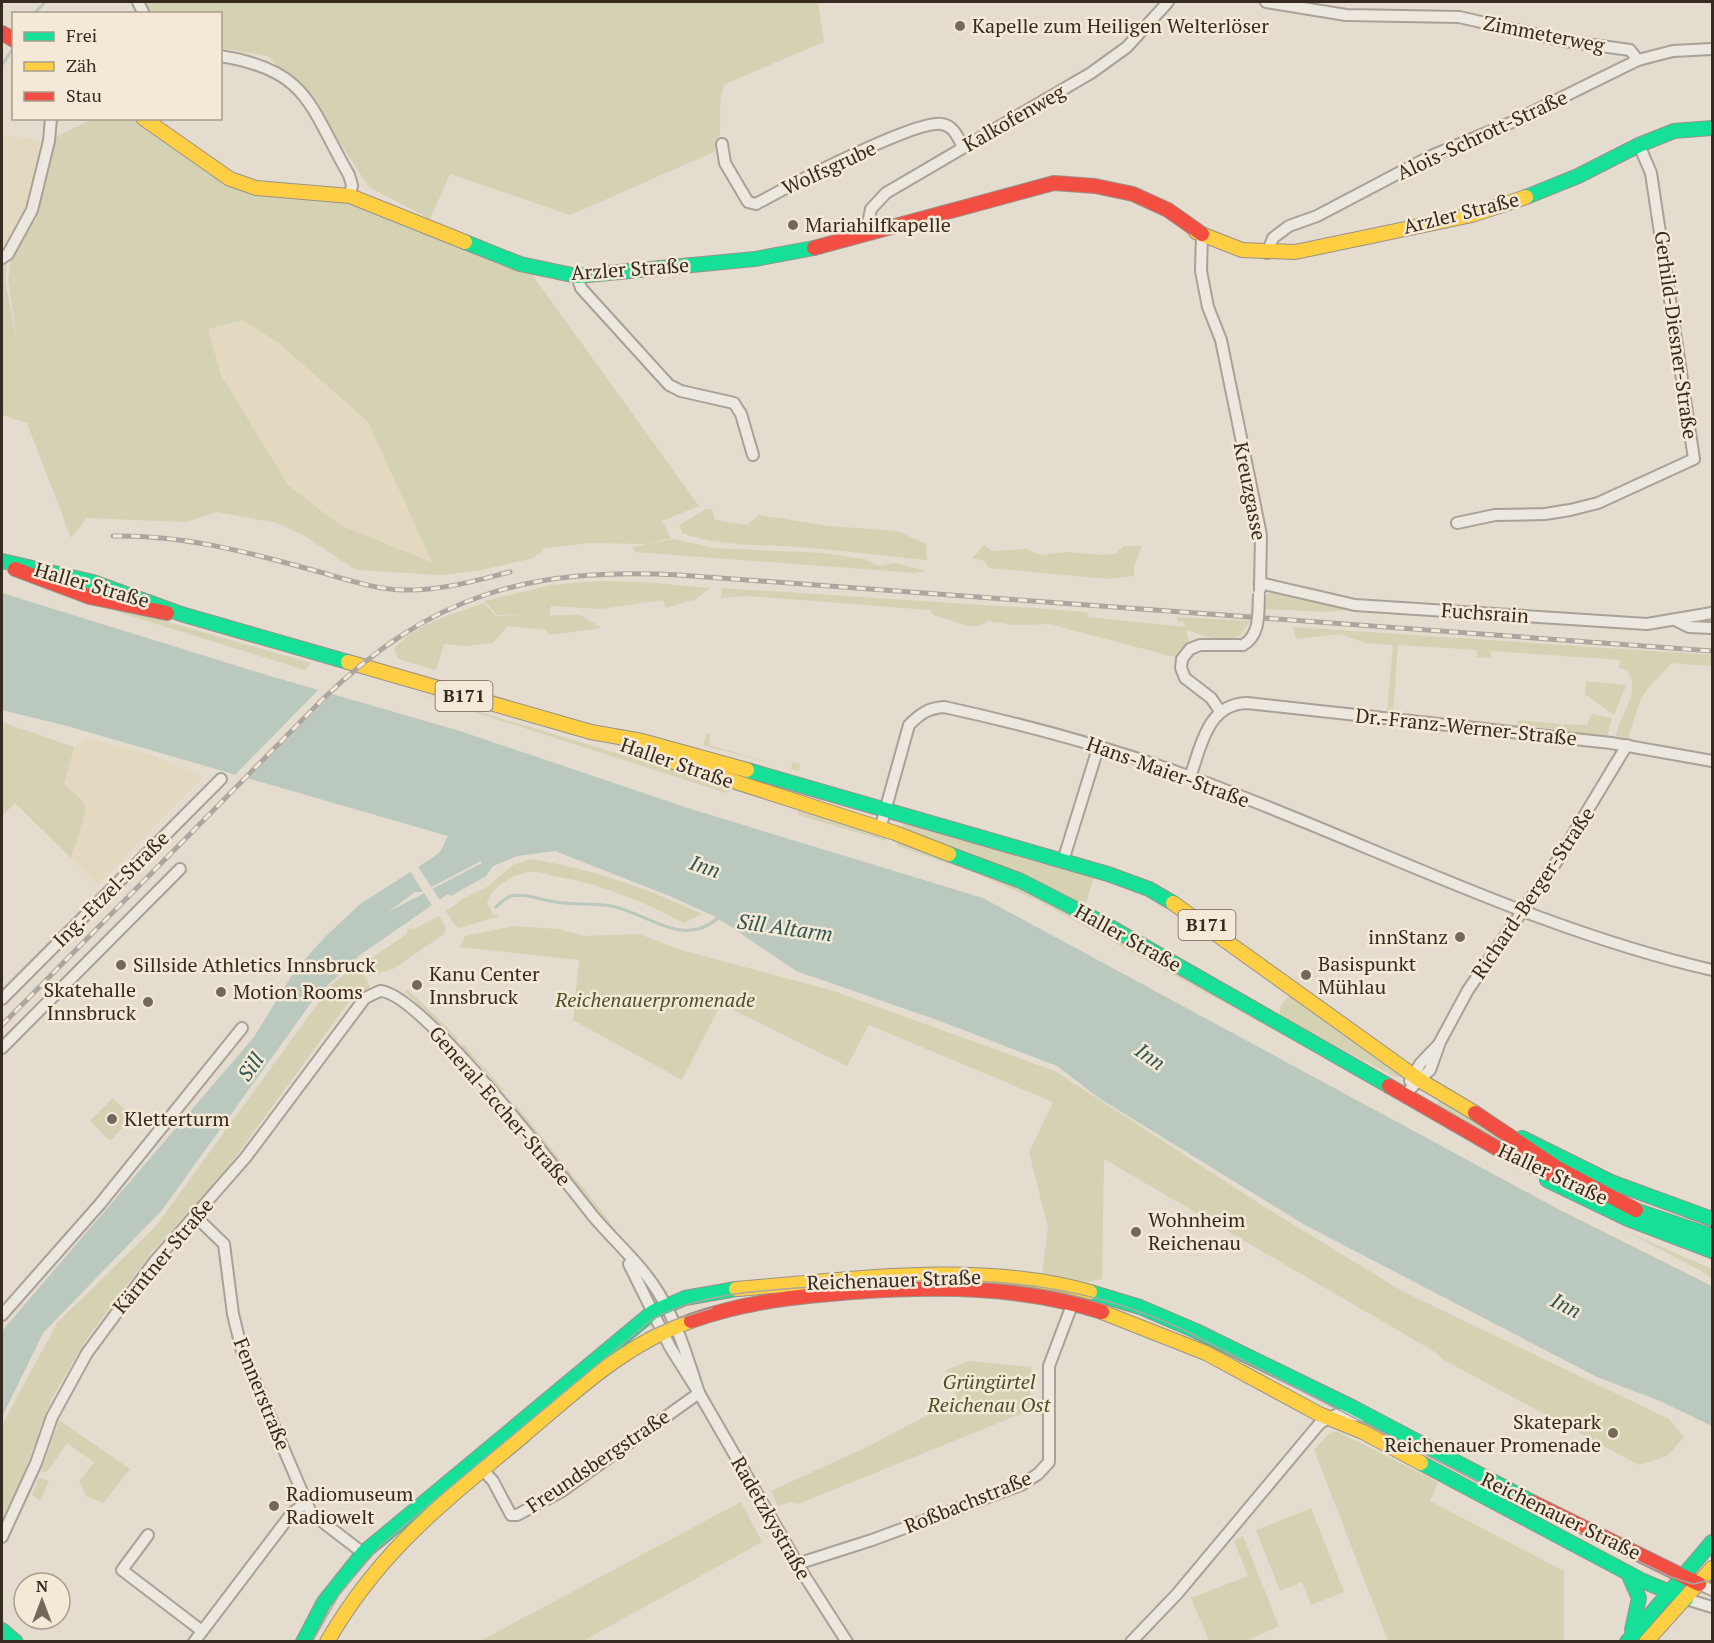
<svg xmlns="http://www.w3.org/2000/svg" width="1714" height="1643" viewBox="0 0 1714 1643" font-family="'PT Serif',serif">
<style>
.farmland{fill:#e2d9c0}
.green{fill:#d4d2b2;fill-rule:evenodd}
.water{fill:#bac8be;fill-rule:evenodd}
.pier{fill:#e4dccf}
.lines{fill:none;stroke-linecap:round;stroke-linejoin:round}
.stream{stroke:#bac8be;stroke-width:3}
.street-casing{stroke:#a9a197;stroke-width:14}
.fast-casing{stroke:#999188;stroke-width:16}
.slow-casing{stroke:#999188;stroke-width:16}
.jam-casing{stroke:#999188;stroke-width:16}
.street{stroke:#ece8e0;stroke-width:10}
.fast{stroke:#16e098;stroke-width:14}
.slow{stroke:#ffcf43;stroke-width:14}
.jam{stroke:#f24e42;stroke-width:14}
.tram{stroke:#aca6a0;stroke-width:1.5}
.rail-casing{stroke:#aca6a0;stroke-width:5}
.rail{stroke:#f4e9d6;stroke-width:3;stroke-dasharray:9;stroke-linecap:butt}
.street-bridge-casing{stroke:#a9a197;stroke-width:14;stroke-linecap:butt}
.street-bridge{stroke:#ece8e0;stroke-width:10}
.poi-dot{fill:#74685d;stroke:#f4e9d6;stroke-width:2}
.labels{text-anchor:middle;stroke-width:5;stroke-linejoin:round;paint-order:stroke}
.shield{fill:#f4e9d6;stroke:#706357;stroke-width:1.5}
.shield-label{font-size:18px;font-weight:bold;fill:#372a20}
.poi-label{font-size:20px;fill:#372a20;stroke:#f4e9d6;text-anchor:start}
.street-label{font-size:20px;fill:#372a20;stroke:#f4e9d6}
.park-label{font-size:20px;font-style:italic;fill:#4a5228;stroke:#f4e9d6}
.water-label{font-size:21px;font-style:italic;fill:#305651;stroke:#f4e9d6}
</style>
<rect width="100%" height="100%" fill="#e4dccf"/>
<g class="farmland">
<polygon points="2,135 49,141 39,186 2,258"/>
<polygon points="243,320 280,344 368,422 433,562 340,525 288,485 221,375 208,329"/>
<polygon points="88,738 152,755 203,777 98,885 71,858 86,810 64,784 74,747"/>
</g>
<g class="green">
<path d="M143,2H818L824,42L725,84C714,108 727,132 714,152L570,215L450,174L430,219L369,187L342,146L335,151L305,96L268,56L221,48L220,14L147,13Z"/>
<path d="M92,119H138L236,189L350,196L531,273L699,506L662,521L671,538L648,544L591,543L527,550L545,549L533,558L482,570L442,575L356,570L305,536L277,523L217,512L187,522L87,518L71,538L27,423L2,415V258L8,254L5,280L17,340L8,280L12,253L36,218L52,139ZM243,320L280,344L368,422L432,562L340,525L288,485L221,375L208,329Z"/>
<path d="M706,509H712L715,520L747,525L759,515L829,526L897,531L926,544L927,560C884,556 841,550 797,547C757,544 721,547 682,533L679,525Z"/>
<polygon points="674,539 714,548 822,553 864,559 879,566 895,563 927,571 916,573 635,552 633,547"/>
<polygon points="984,545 992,551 1026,549 1041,555 1066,552 1100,555 1116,554 1123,546 1142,546 1134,566 1134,576 1108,579 989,568 984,561 972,558"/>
<polygon points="598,581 643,582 710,588 696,599 666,608 663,600 600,609 551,606 549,616 497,615 484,601 551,585"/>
<path d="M722,588L1047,609L1087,612L1088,617L1185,627V623L1177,621V617L1250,621L1240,636C1220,642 1205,637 1186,629L1190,649L1182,659L1049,624L1014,625L988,621L979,626H969L933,615L930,610L748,596L721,598Z"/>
<polygon points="1271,589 1357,609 1327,612 1264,609 1267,593"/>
<path d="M484,603L496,616L580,615L602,628L549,635L546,630L508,626L493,643L466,646L444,644L436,670L398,659L394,649C415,624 453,614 484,603Z"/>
<polygon points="116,607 311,663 305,670 118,612"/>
<path d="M1293,627L1712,655V666L1668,663L1671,664L1648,688L1640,701L1628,738L1616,736C1619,713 1643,693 1627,670L1619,668L1620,660L1491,651V658L1477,657V650L1398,645L1393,713H1387L1393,645L1365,643L1340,634L1296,639Z"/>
<polygon points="1586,681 1626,685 1614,715 1585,694"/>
<polygon points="409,691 720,784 731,789 730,791 726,793"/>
<polygon points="1592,714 1612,718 1607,737 1559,732 1564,724 1587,725"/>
<polygon points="1518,720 1561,724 1560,729 1552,729 1551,731 1517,727"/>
<polygon points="2,722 74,747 64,784 83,801 86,810 71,858 15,803 2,816"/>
<polygon points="707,733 710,734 709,745 791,769 793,762 800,764 799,771 703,745"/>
<polygon points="799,810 887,837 886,841 798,815"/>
<polygon points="904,821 1095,875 1086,902 1073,901 902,828"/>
<polygon points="898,840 1003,880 1107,932 1292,1040 1037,900 975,873 897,846"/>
<path d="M530,859C590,868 646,888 702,914L683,923C643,901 598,883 553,876C546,874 537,871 530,872C514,873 490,888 487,903L493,914L500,916L459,928L455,925L446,911L464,898L487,887L513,865Z"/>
<polygon points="439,916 446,928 444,934 393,969 369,976 371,958 407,934 407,928 414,929"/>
<polygon points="514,926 558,929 585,936 639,934 681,950 834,991 1055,1071 1263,1206 1402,1291 1669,1419 1684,1437 1667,1456 1639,1465 1444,1360 1435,1352 1104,1159 1102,1279 1087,1282 1042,1273 1048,1228 1029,1152 1053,1102 869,1025 847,1066 721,1004 682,1080 573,1020 579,960 460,947 465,936"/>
<polygon points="358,964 370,987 348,1003 220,1178 154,1249 86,1340 52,1398 22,1478 2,1519 2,1425 57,1323 156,1226 332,984"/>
<polygon points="408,990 457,1037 456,1046 450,1040 449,1035 405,992"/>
<polygon points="1293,996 1406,1077 1395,1077 1283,1018 1280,1015 1280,1007 1287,998"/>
<path d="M463,1044L505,1091L496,1088C494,1078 473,1055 462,1052Z"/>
<polygon points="113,1098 133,1118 110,1141 90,1121"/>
<polygon points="1440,1098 1591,1191 1435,1107"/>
<polygon points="515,1104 611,1223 607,1223 515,1109"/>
<polygon points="1625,1231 1712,1269 1712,1279 1703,1272"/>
<polygon points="969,1361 1032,1367 1030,1393 1035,1408 798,1504 790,1502 778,1506 771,1491 867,1447 958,1399 946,1370"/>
<polygon points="59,1420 130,1469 103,1503 86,1496 79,1482 94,1462 67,1443 47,1472 41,1472"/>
<polygon points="1337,1431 1438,1482 1430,1501 1564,1571 1564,1641 1388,1641 1314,1450 1329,1433"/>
<polygon points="38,1478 49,1481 40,1501 32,1495"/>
<polygon points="741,1502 762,1542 583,1641 480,1641"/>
<polygon points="1311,1508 1344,1592 1311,1605 1302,1582 1280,1591 1256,1530"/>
<polygon points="1243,1536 1279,1626 1246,1641 1209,1641 1191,1598 1248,1576 1234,1541"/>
</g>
<path class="water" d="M2,593L270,676L460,731L691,809L983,898L1558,1209L1708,1284L1712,1287V1426L1660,1401L1597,1377L1305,1225L1099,1098L1057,1066L940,1021L796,971L718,918L672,897L555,851L517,856L493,866L486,876L451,896L448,894L360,955L316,996L162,1210L43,1333L2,1417V1331L254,1037L294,972L324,938L359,905L432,858L440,852L448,836L67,726L2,710ZM481,861L482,863L388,912L415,892H422Z"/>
<g class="pier">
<polygon points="321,687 335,691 248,779 235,775"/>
<polygon points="417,865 441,902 433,907 409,870"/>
</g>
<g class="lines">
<g class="stream">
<polyline points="34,14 45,2"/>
<polyline points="2,65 14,47"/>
<path d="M496,907C501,903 505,898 511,896C527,893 540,900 556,902C574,905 593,903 611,906C648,913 682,949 718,918L721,919"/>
</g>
<defs>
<g id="street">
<polyline points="138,2 144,14"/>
<polyline points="1266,2 1346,15 1459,17 1565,41 1630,50 1638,60"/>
<path d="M220,56C309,70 309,106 349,175L352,185L350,196"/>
<path d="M722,144L725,163L748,202L756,204C785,188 916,119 942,124C954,126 958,138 963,147"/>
<polyline points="866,233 871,209 886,193 1091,73 1127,47 1168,2"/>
<polyline points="1202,234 1201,271 1208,307 1221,340 1261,535 1260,589"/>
<polyline points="1267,253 1273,238 1289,226 1317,216 1431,156 1510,123 1638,60 1673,51 1712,49"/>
<polyline points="2,258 8,254 32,210 49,141 51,118"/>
<polyline points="577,276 581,288 669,385 681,391 734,403 741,414 753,455"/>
<polyline points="1457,523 1495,515 1545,514 1570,510 1598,503 1694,459 1651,173 1639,145"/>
<polyline points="1260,583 1355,605 1647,624 1712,613"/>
<polyline points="1677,621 1689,627 1712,628"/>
<polyline points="1220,711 1211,698 1185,678 1181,668 1182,659 1190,649 1200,645 1243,645"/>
<path d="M1190,777C1201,747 1207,704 1247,703L1611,743L1712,761"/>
<path d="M880,829L909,725C920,714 928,708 944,707C1027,725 1108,747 1188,776C1363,840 1530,928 1712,970"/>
<polyline points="1063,861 1099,745"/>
<polyline points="2,999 221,779"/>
<polyline points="2,1048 180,869"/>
<polyline points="1410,1081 1420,1064 1439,1044"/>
<polyline points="1404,1095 1430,1070 1440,1042 1468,990 1557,861 1627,745"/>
<polyline points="196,1217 224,1244 233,1314 242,1351 311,1513 363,1553"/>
<polyline points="629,1264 670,1347 699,1393 804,1575 847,1642"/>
<polyline points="2,1315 100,1204 242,1028"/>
<polyline points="483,1470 493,1481 511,1515 517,1515 562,1491 699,1393"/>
<polyline points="148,1535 122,1570 202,1631"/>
<path d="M2,1537L36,1463L52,1417L87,1353L155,1261L246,1157L365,998L380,991C421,992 562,1177 593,1216C614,1241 641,1264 658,1292C677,1322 688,1359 699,1393"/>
<polyline points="797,1564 872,1540 1021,1485 1038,1474 1049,1462 1049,1366 1072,1305"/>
<polyline points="1699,1584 1712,1590"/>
<polyline points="1686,1599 1712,1607"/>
<polyline points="194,1642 292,1513 306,1503"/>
<polyline points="1131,1642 1177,1594 1320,1423 1338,1414 1361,1416"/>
</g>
<g id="fast">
<polyline points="1526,197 1578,176 1639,145 1674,131 1712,128"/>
<polyline points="465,242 520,264 577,276 755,259 814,248"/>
<polyline points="2,561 93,582 181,614 348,662"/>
<polyline points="747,770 1108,874 1149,889 1173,903"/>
<polyline points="949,854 1021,881 1105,924 1389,1086"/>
<polyline points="1522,1138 1611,1182 1712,1219"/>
<polyline points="1547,1180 1628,1219 1712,1251"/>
<polyline points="1626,1207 1712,1236"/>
<polyline points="1090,1292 1140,1307 1196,1331 1354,1408 1532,1502"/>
<polyline points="1421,1463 1643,1581 1686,1599"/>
<polyline points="1628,1573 1639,1598 1632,1630"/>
<polyline points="2,1630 16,1642"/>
<polyline points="303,1642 324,1602 363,1553 653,1312 685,1298 736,1289"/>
<polyline points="1627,1642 1712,1542"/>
</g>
<g id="slow">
<polyline points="143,118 230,179 256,188 350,196 465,242"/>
<polyline points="1196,232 1242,250 1295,252 1472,215 1526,197"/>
<polyline points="348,662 591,732 642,741 747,770"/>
<polyline points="633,749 895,833 949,854"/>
<polyline points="1173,903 1421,1081 1475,1113"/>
<path d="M736,1289C849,1280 979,1260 1090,1292"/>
<polyline points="1102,1312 1206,1353 1319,1414 1363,1432 1421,1463"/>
<path d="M327,1642C381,1549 443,1503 523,1436C576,1391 625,1344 691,1321"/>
<polyline points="1646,1642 1712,1568"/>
</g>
<g id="jam">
<polyline points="2,33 14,40"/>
<polyline points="814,248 1054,183 1095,186 1133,194 1168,210 1202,234"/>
<polyline points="15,569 90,597 167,613"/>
<polyline points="1389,1086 1507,1154 1560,1179"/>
<polyline points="1475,1113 1559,1169 1636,1210"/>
<path d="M691,1321C743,1302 799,1296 853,1292C938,1286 1021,1286 1102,1312"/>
<polyline points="1532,1502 1699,1584"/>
</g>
</defs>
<use href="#street" class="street-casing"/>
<use href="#fast" class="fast-casing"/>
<use href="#slow" class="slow-casing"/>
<use href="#jam" class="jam-casing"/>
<use href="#street" class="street"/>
<use href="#fast" class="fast"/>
<use href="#slow" class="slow"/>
<use href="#jam" class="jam"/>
<g class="tram">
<polyline points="645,1333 674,1320 712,1308"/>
<path d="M312,1642L340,1593L381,1545L651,1320C698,1293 759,1291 811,1287C945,1277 1060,1271 1186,1331L1504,1495L1671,1577L1693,1584L1712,1580"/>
</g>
<defs>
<g id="rail">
<path d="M113,536C182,535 239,550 305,568C337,576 370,589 403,590C440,591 474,581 510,572"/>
<path d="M2,1025L322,700C431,594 530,567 679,575L1712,651"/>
</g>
</defs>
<use href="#rail" class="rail-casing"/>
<use href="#rail" class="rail"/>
<defs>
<path id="street-bridge" d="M1243,645C1261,635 1258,612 1259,594"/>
</defs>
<use href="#street-bridge" class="street-bridge-casing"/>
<use href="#street-bridge" class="street-bridge"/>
</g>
<g class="poi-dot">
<circle cx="960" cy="26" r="6"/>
<circle cx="793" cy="225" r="6"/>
<circle cx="1460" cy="937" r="6"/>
<circle cx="121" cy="965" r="6"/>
<circle cx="1306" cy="975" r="6"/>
<circle cx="417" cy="985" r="6"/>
<circle cx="221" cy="992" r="6"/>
<circle cx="148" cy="1002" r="6"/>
<circle cx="112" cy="1119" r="6"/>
<circle cx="1136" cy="1232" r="6"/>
<circle cx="1613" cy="1433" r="6"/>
<circle cx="274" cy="1506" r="6"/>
</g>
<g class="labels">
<g class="shield">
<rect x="435.5" y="681" width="57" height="30" rx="4.5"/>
<rect x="1178.5" y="910" width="57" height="30" rx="4.5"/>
</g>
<g class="shield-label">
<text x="464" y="702">B171</text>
<text x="1207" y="931">B171</text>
</g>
<g class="poi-label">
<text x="972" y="33">Kapelle zum Heiligen Welterlöser</text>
<text x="805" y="232">Mariahilfkapelle</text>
<text x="1448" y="944" text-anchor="end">innStanz</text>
<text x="1318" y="971">Basispunkt<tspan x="1318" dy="23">Mühlau</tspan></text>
<text x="133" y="972">Sillside Athletics Innsbruck</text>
<text x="429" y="981">Kanu Center<tspan x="429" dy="23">Innsbruck</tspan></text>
<text x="136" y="997" text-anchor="end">Skatehalle<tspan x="136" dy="23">Innsbruck</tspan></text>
<text x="233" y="999">Motion Rooms</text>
<text x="124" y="1126">Kletterturm</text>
<text x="1148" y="1227">Wohnheim<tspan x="1148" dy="23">Reichenau</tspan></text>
<text x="1601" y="1429" text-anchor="end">Skatepark<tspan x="1601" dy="23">Reichenauer Promenade</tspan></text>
<text x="286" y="1501">Radiomuseum<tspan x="286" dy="23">Radiowelt</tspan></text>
</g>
<g class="street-label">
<text transform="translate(1544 34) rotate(11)" y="7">Zimmeterweg</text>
<text transform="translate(1014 118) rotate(-30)" y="7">Kalkofenweg</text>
<text transform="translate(1482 135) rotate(-25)" y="7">Alois-Schrott-Straße</text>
<text transform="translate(829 168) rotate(-25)" y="7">Wolfsgrube</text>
<text transform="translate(1461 213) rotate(-14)" y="7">Arzler Straße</text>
<text transform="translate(630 269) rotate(-4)" y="7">Arzler Straße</text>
<text transform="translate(1676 335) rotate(82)" y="7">Gerhild-Diesner-Straße</text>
<text transform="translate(1250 491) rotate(79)" y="7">Kreuzgasse</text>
<text transform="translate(92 585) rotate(16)" y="7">Haller Straße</text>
<text transform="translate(1485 613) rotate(4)" y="7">Fuchsrain</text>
<text transform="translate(1466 727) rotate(6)" y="7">Dr.-Franz-Werner-Straße</text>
<text transform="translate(677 763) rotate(19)" y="7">Haller Straße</text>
<text transform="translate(1168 772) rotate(20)" y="7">Hans-Maier-Straße</text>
<text transform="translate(111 889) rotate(-45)" y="7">Ing.-Etzel-Straße</text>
<text transform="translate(1533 893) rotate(-56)" y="7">Richard-Berger-Straße</text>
<text transform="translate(1128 938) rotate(29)" y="7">Haller Straße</text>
<text transform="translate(500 1106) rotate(49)" y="7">General-Eccher-Straße</text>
<text transform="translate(1553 1174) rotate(25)" y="7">Haller Straße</text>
<text transform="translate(163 1256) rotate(-50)" y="7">Kärntner Straße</text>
<text transform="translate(894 1280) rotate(-2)" y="7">Reichenauer Straße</text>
<text transform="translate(262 1394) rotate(68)" y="7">Fennerstraße</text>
<text transform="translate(598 1461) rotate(-34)" y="7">Freundsbergstraße</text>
<text transform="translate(968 1502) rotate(-22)" y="7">Roßbachstraße</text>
<text transform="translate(1561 1516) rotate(26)" y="7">Reichenauer Straße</text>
<text transform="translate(771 1518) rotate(60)" y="7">Radetzkystraße</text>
</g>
<g class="park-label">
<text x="655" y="1007">Reichenauerpromenade</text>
<text x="989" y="1389">Grüngürtel<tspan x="989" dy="23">Reichenau Ost</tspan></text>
</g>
<g class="water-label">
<text transform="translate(705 867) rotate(19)" y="7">Inn</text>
<text transform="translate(785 928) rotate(8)" y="7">Sill Altarm</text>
<text transform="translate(1150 1057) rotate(35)" y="7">Inn</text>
<text transform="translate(251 1067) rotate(-54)" y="7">Sill</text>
<text transform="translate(1566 1306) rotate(27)" y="7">Inn</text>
</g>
</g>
<rect width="1714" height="1643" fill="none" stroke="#372a20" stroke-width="6"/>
<rect x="12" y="12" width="210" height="108" fill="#f4e9d6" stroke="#a89d8d" stroke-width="1.5"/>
<rect x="24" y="32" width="30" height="9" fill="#16e098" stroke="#a89d8d" stroke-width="1.5"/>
<text x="66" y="42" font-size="18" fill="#372a20">Frei</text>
<rect x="24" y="62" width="30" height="9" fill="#ffcf43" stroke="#a89d8d" stroke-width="1.5"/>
<text x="66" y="72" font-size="18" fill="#372a20">Zäh</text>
<rect x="24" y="92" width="30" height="9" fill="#f24e42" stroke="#a89d8d" stroke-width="1.5"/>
<text x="66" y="102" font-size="18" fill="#372a20">Stau</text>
<g transform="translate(42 1601)"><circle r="28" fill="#f4e9d6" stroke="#a89d8d" stroke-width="1.5"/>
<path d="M0-4.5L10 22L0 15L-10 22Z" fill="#74685d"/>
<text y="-9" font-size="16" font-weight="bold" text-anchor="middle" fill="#372a20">N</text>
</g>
</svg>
